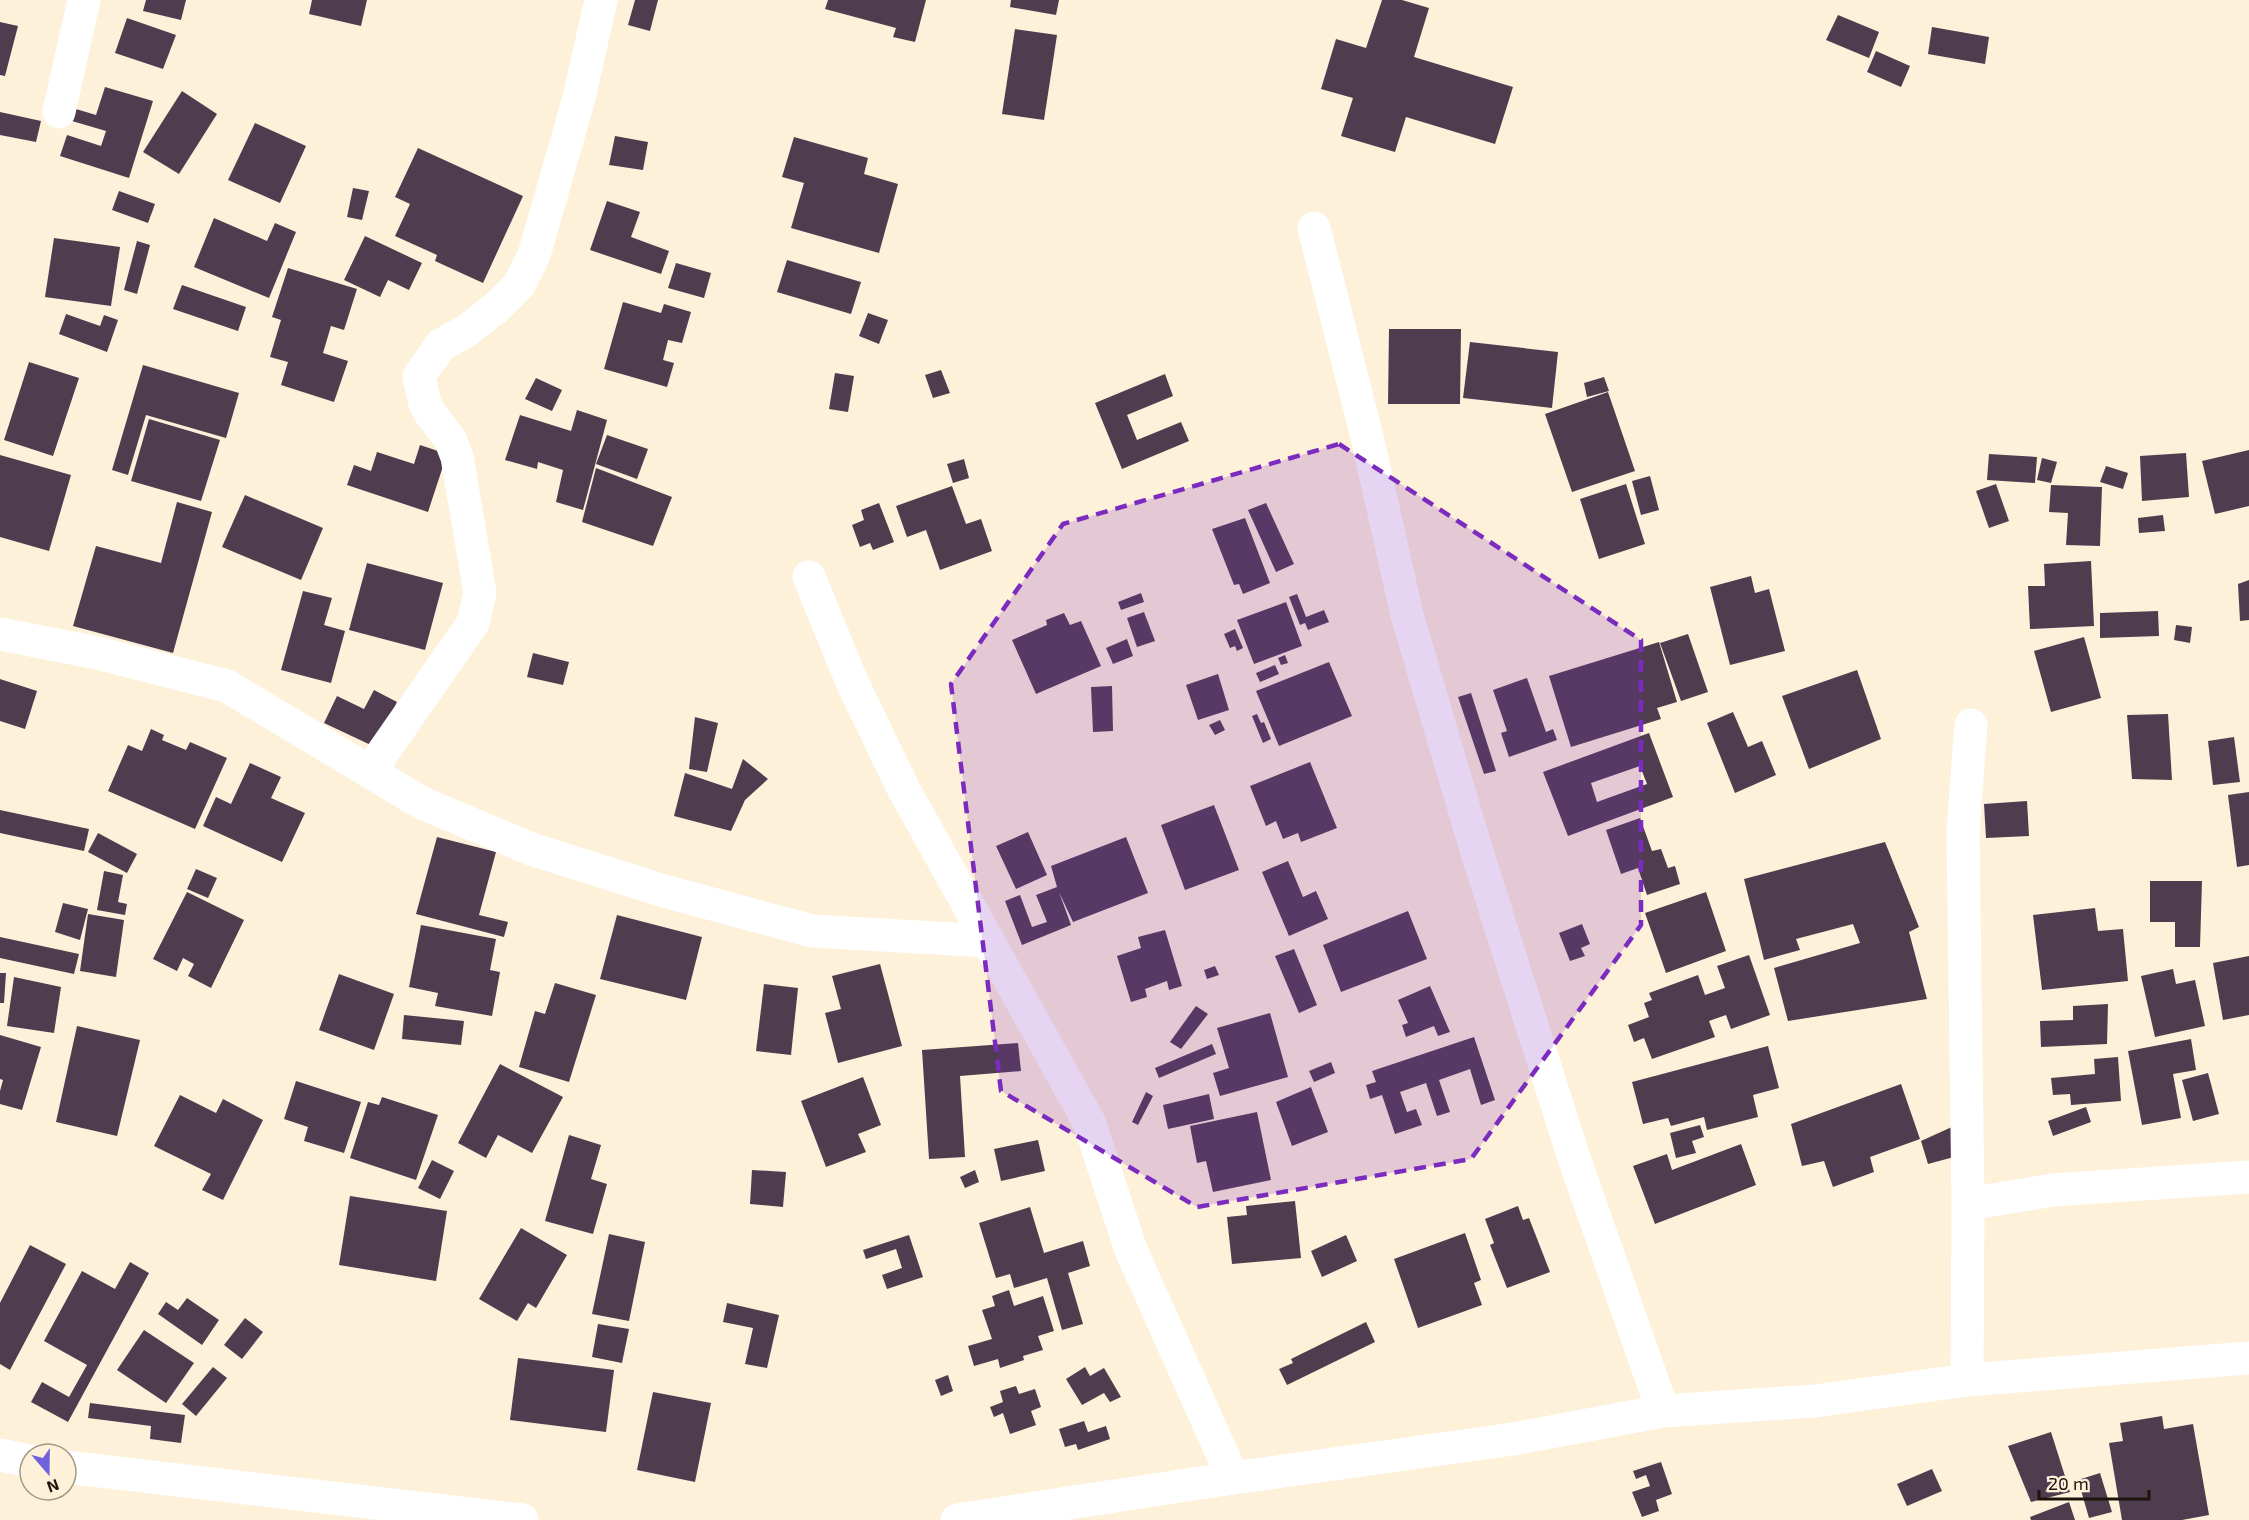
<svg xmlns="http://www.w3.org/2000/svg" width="2249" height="1520" viewBox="0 0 2249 1520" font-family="'Exo 2',sans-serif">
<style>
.building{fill:#4f3c4f;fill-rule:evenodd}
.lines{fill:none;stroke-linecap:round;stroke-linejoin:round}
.minor{stroke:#fff;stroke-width:33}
.marked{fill:#7b2cbf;fill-opacity:0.2;stroke:#7b2cbf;stroke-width:4.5;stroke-dasharray:12 8;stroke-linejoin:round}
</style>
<rect width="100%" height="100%" fill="#fef1da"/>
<g class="building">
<polygon points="146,0 186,0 181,20 143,11"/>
<polygon points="312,0 367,0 361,26 309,14"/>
<polygon points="635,0 658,0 650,31 628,25"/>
<polygon points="828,0 926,0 915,42 893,37 896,28 825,9"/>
<polygon points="1011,0 1059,0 1056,15 1010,7"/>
<polygon points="1382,0 1402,0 1429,8 1414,57 1513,87 1495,144 1406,117 1395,152 1341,136 1353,98 1321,89 1336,39 1366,48"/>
<polygon points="1838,15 1879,32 1869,58 1826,40"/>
<polygon points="127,18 176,35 163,69 115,53"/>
<polygon points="0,22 18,26 5,76 0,75"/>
<polygon points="1932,27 1989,37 1985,64 1928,54"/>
<polygon points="1015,29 1057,35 1044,120 1002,114"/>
<polygon points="1876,51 1910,66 1901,87 1867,72"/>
<polygon points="105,87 153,101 129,178 60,156 67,135 101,146 106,131 72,121 76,109 96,115"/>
<polygon points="182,91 217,114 179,174 143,152"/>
<polygon points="0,112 41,121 36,142 0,135"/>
<polygon points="255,123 306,146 280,203 228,180"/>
<polygon points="615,136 648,142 643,170 609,165"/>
<polygon points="794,137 868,158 864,174 898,184 879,253 791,228 804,183 782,177"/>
<polygon points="418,148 523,196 483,283 435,261 437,255 395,236 410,204 395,197"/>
<polygon points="353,188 369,191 362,220 347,217"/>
<polygon points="119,191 155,204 148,223 112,210"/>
<polygon points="607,201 640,212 631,237 669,251 661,274 590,250"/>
<polygon points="214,218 267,241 275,223 296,232 269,298 194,267"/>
<polygon points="365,236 422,263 409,290 388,280 380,297 344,280"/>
<polygon points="54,238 120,247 111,306 45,297"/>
<polygon points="137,241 150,245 137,294 124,290"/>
<polygon points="787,260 861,282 851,314 777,292"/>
<polygon points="676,263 711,273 704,298 668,288"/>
<polygon points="288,268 357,289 344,330 331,326 323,353 348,361 334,402 281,385 288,362 270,357 281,320 272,317"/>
<polygon points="182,285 246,307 238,331 173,309"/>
<polygon points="623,302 661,313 664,304 691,312 682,343 668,340 663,360 674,363 667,387 604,369"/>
<polygon points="868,313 888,320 879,344 859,336"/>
<polygon points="66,314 100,326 104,315 118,320 107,352 59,334"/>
<polygon points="1389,329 1461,329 1460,404 1388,404"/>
<polygon points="1470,342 1558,352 1552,408 1463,398"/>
<polygon points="29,362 79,378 53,456 4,440"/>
<polygon points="143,365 239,393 226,438 146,415 128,475 112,470"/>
<polygon points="941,370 950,393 933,398 925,375"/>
<polygon points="835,373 854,376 848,412 829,409"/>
<polygon points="1165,374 1173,396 1127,415 1137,440 1181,422 1189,441 1122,469 1095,403"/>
<polygon points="1604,377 1609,391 1587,397 1584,383"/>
<polygon points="536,378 562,390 552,411 525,399"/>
<polygon points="1608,392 1635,471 1572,492 1545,414"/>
<polygon points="577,410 607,420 583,510 556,502 563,470 538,462 537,469 505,460 520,415 571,431"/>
<polygon points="149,419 220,440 201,501 131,481"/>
<polygon points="607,435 648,449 637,479 596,464"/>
<polygon points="420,445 447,454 428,512 347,485 354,465 371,471 377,452 414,464"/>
<polygon points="2249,450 2249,506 2215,514 2202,461"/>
<polygon points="2186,453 2189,497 2142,501 2140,456"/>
<polygon points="1989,454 2037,457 2035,483 1987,480"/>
<polygon points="0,455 71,475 49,551 0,537"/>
<polygon points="2042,458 2057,462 2051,483 2037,480"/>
<polygon points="964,459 969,478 953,483 947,464"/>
<polygon points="2106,466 2128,473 2123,489 2100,482"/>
<polygon points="596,468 672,497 653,546 582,522"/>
<polygon points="1650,476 1659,510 1641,515 1632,481"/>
<polygon points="1626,484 1645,544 1599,559 1580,499"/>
<polygon points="1996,484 2009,521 1989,528 1976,491"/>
<polygon points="2051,485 2102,487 2100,546 2066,545 2068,513 2049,512"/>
<polygon points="952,486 966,524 981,519 992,551 940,570 926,530 907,537 896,506"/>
<polygon points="245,495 323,528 301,580 222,547"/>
<polygon points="177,502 212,512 173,653 73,626 96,546 161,563"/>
<polygon points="879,503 894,542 873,550 870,543 860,547 852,525 864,520 861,510"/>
<polygon points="1266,503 1294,564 1276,572 1248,510"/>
<polygon points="2163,515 2165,531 2139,533 2138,518"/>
<polygon points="1245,518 1270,583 1243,594 1239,584 1234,585 1212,529"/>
<polygon points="2091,561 2094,626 2030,629 2028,586 2045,586 2044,564"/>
<polygon points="367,563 443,583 425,650 349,630"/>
<polygon points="1751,576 1755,593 1769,589 1785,651 1730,665 1710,587"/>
<polygon points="2249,580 2249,620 2240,621 2238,584"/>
<polygon points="303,591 332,598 324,625 345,631 331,683 281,670"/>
<polygon points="1141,593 1144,602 1121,610 1118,602"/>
<polygon points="1297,594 1306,617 1324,610 1329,622 1308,630 1305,623 1300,625 1289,597"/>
<polygon points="1286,602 1302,646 1254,664 1237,620"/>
<polygon points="2158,611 2159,636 2100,638 2100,613"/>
<polygon points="1144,612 1155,641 1137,647 1127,618"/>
<polygon points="1064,613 1070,625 1081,621 1101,666 1036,694 1012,640 1047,625 1046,620"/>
<polygon points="2176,625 2192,627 2190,643 2174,640"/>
<polygon points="1235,629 1243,648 1237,651 1235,646 1230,648 1224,634"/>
<polygon points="1688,634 1708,692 1681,701 1660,643"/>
<polygon points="2084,637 2101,698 2051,712 2034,651"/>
<polygon points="1127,639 1133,656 1113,664 1106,648"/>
<polygon points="1659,642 1677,702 1657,708 1661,719 1571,747 1549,676"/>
<polygon points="533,653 569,662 563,685 527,677"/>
<polygon points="1285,655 1288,663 1281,665 1278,658"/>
<polygon points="1329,662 1352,716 1279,746 1256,691"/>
<polygon points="1275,665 1279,674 1260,682 1256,673"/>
<polygon points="1857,670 1881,739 1809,769 1782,696"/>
<polygon points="1218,674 1229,710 1198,720 1186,685"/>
<polygon points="1527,678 1546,732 1553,729 1557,740 1509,757 1501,733 1507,731 1493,690"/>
<polygon points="0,679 37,691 25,729 0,721"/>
<polygon points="1112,686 1113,731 1093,732 1091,687"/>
<polygon points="374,690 397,702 375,747 324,723 337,696 364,709"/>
<polygon points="1471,693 1496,771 1484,774 1458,697"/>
<polygon points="1733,712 1748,747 1762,741 1776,775 1735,793 1707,723"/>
<polygon points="1257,714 1261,723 1264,722 1271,739 1263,743 1252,716"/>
<polygon points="2168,714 2172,780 2132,779 2127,715"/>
<polygon points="695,717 718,723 707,772 689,769"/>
<polygon points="1220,720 1225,730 1215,735 1209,725"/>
<polygon points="151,729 164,735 162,740 186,750 190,742 227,758 195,829 108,791 128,745 142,751"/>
<path d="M1649,733L1673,797L1568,836L1543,772ZM1640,766L1647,784L1597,802L1591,783Z"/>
<polygon points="2234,737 2240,782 2213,785 2208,741"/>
<polygon points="743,759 768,779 745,800 731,831 674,816 685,773 732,789"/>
<polygon points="1310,762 1337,828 1301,842 1298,833 1283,839 1276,821 1266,826 1250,786"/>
<polygon points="250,763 281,777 271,798 305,813 282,862 203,826 216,797 231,804"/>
<polygon points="2249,792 2249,865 2237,867 2228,795"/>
<polygon points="2027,801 2029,836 1986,838 1984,804"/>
<polygon points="1214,805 1239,870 1185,890 1161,825"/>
<polygon points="0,810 89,829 84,851 0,833"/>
<polygon points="1640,818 1652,851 1661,849 1668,868 1675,866 1680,884 1647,895 1638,868 1621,874 1606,830"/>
<polygon points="1028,832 1047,875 1016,889 996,846"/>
<polygon points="98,833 137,854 127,873 88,852"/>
<polygon points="437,837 496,852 479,915 508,922 504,937 416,914"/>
<polygon points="1126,837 1148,893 1073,922 1059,892 1071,925 1022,945 1005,901 1020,895 1032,927 1047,922 1036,895 1057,887 1051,866"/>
<polygon points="1885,842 1919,927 1909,932 1927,999 1788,1021 1774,968 1860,943 1853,924 1796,939 1800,950 1764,960 1744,879"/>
<polygon points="1288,861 1303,897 1316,891 1328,919 1289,936 1262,872"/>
<polygon points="196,869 217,878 208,898 187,889"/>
<polygon points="104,871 123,875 118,902 127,904 125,915 97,910"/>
<polygon points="2150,881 2202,881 2200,947 2175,947 2175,922 2150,922"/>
<polygon points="187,892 244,920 211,988 188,976 194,964 183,958 177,971 153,959"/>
<polygon points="1706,892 1726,951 1666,973 1645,913"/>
<polygon points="63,903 88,909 80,940 55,932"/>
<polygon points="2095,908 2098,931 2123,929 2128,981 2042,990 2033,915"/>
<polygon points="1408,911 1427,959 1341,992 1323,945"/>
<polygon points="88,914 124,920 116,977 80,971"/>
<polygon points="617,915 702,937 686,1000 600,979"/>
<polygon points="1582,924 1590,944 1581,948 1585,956 1570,961 1559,933"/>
<polygon points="421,925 496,939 490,970 500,972 492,1016 435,1006 438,993 409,987"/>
<polygon points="1165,930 1182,986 1169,990 1167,981 1145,989 1147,997 1131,1002 1117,956 1141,948 1138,937"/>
<polygon points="0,937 79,954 74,974 0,958"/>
<polygon points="1294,949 1317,1005 1299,1013 1275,956"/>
<polygon points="1749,955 1770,1015 1731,1029 1726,1015 1709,1021 1715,1037 1652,1059 1644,1038 1634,1042 1628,1025 1649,1017 1644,1003 1652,1000 1649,993 1698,975 1705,995 1725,988 1717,966"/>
<polygon points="2249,956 2249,1015 2223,1020 2213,963"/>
<polygon points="880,964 902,1046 838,1063 825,1013 841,1009 832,976"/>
<polygon points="1215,966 1219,975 1207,979 1204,970"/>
<polygon points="2173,969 2176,984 2195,980 2205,1026 2155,1037 2141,976"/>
<polygon points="0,973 6,973 4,1003 0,1003"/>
<polygon points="339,974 394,994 374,1050 319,1030"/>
<polygon points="14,977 61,987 54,1033 7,1026"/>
<polygon points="555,983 596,995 569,1082 519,1067 535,1011 545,1014"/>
<polygon points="764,984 798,988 791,1055 756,1051"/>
<polygon points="1430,986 1450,1032 1438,1036 1434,1026 1406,1037 1402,1025 1408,1023 1398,1000"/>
<polygon points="2108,1004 2107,1044 2041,1047 2040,1021 2073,1020 2073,1006"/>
<polygon points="1196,1006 1208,1014 1181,1049 1170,1042"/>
<polygon points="1270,1013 1288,1077 1220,1096 1213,1073 1229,1068 1217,1028"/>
<polygon points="404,1015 464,1021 461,1045 402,1039"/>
<polygon points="77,1026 140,1040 117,1136 56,1122"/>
<polygon points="0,1035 41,1047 22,1110 0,1104 0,1091 3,1080 0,1079"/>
<polygon points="1474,1037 1495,1100 1481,1105 1470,1069 1439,1080 1450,1112 1437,1116 1426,1083 1400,1092 1407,1112 1416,1109 1422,1125 1395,1134 1382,1095 1370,1099 1366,1085 1376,1082 1372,1071"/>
<polygon points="2191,1039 2196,1070 2173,1074 2181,1118 2142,1125 2128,1051"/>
<polygon points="1018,1043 1021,1071 960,1076 965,1157 929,1159 922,1050"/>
<polygon points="1212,1044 1216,1054 1159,1078 1155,1068"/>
<polygon points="1768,1046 1779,1088 1753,1095 1758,1117 1707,1130 1704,1117 1671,1126 1668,1118 1643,1124 1632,1082"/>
<polygon points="2118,1057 2121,1101 2071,1105 2070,1094 2053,1095 2051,1078 2095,1074 2094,1059"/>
<polygon points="1331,1062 1335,1073 1314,1082 1309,1071"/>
<polygon points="500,1064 563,1097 532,1153 498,1135 486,1158 458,1143"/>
<polygon points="2208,1073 2219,1114 2193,1121 2182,1080"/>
<polygon points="863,1077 881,1125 858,1134 866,1152 826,1167 801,1101"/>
<polygon points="296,1081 361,1102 344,1153 304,1141 308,1127 284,1119"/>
<polygon points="1901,1084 1920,1139 1870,1157 1874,1172 1833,1187 1824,1161 1802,1166 1791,1124"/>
<polygon points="1311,1087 1328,1132 1292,1146 1276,1102"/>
<polygon points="1146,1092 1153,1096 1138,1125 1132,1122"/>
<polygon points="1209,1094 1214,1119 1168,1129 1163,1105"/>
<polygon points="180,1095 216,1113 223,1099 263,1120 223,1200 202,1190 211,1174 154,1146"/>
<polygon points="382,1097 438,1115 416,1180 350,1158 368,1102 379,1105"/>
<polygon points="2086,1107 2091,1122 2053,1136 2048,1121"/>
<polygon points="1257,1112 1271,1180 1213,1192 1206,1161 1197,1163 1190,1126"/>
<polygon points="1700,1125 1704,1137 1692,1141 1696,1153 1676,1158 1670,1133"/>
<polygon points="1954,1126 1965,1154 1928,1164 1921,1141"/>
<polygon points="569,1135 601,1145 591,1179 607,1184 593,1234 545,1221"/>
<polygon points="1038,1140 1045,1171 1001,1181 994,1149"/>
<polygon points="1741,1144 1756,1185 1655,1224 1633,1166 1667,1154 1672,1170"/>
<polygon points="432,1160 454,1171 440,1199 418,1188"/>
<polygon points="752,1170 786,1172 783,1207 750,1204"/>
<polygon points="975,1170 979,1182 965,1188 960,1177"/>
<polygon points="350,1196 447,1211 436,1281 339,1265"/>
<polygon points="1295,1201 1301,1258 1232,1264 1227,1217 1247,1215 1246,1206"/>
<polygon points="1518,1206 1523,1220 1529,1218 1550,1272 1507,1288 1490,1245 1494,1243 1485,1219"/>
<polygon points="1030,1207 1044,1253 1083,1241 1090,1266 1068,1273 1083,1324 1062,1330 1047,1278 1014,1288 1010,1274 996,1278 979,1223"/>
<polygon points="521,1228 567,1255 536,1308 528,1303 517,1321 479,1299"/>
<polygon points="1465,1233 1481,1280 1474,1283 1482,1305 1418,1328 1394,1259"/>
<polygon points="609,1234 645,1242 629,1321 592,1314"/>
<polygon points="909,1235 923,1277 887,1289 882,1275 902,1268 896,1249 866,1259 863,1250"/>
<polygon points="1346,1235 1357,1261 1322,1277 1311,1251"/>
<polygon points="30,1245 66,1264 10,1370 0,1364 0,1303"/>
<polygon points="130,1262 149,1273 68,1422 31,1402 42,1382 69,1397 87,1365 44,1341 82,1271 115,1289"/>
<polygon points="1009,1290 1014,1306 1043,1296 1054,1331 1038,1336 1043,1350 1023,1356 1024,1360 1000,1368 998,1359 974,1366 968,1346 992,1339 982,1310 995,1306 992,1296"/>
<polygon points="187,1298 219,1320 202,1345 158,1314 166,1302 178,1310"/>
<polygon points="727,1303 779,1315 767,1368 745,1364 753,1328 723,1322"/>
<polygon points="245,1318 263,1332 242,1359 224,1345"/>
<polygon points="1366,1322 1375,1342 1287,1385 1279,1369 1293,1363 1291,1359"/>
<polygon points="598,1324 629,1329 622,1363 592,1357"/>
<polygon points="144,1330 194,1363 166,1403 117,1370"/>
<polygon points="518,1358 614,1370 606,1432 510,1420"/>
<polygon points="213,1367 227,1378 196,1416 182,1404"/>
<polygon points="1085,1367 1090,1376 1104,1368 1121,1397 1110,1402 1104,1393 1082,1405 1066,1379"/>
<polygon points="948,1375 953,1391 941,1396 935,1380"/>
<polygon points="1016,1386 1019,1394 1035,1389 1041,1407 1031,1411 1036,1425 1010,1434 1003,1413 994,1417 990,1407 1003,1402 1000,1391"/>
<polygon points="653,1392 711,1403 695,1482 637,1470"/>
<polygon points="90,1403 185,1415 181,1443 150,1439 151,1426 88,1418"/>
<polygon points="2162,1416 2164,1429 2193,1424 2209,1515 2182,1520 2122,1520 2109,1443 2123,1441 2120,1423"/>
<polygon points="1084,1421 1088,1432 1106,1426 1110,1439 1078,1450 1076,1444 1065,1447 1059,1429"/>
<polygon points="2051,1432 2070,1492 2031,1502 2008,1446"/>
<polygon points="1661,1462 1672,1494 1656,1500 1659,1511 1642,1517 1632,1492 1650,1486 1646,1475 1636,1479 1633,1471"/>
<polygon points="1932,1469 1942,1491 1907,1506 1897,1484"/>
<polygon points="2100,1473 2112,1512 2089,1518 2078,1480"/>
<polygon points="2069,1502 2075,1520 2031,1520 2030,1517"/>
</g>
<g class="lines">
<g class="minor">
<polyline points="59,112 84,0"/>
<polyline points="1314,228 1367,437 1407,615 1476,849 1574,1158 1663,1411"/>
<polyline points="809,577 852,682 903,788 1089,1122 1131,1250 1233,1478"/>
<polyline points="0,634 97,653 227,686 422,803 531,849 664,891 812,931 989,941"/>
<polyline points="370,771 473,623 480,593 457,457 450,439 430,413 425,404 419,376 441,345 466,331 496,308 519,285 534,255 579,98 601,0"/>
<polyline points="1968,1204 2053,1190 2249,1177"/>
<polyline points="1967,1380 1968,1204 1963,830 1971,725"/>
<polyline points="0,1455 30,1461"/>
<polyline points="66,1467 522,1520"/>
<polyline points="957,1520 1233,1478 1513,1439 1663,1411 1815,1401 1967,1380 2249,1358"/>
</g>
</g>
<path class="marked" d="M1339,444L1641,640V925L1471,1159L1197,1207L1001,1091L951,684L1063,524Z"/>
<g transform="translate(48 1472) rotate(160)"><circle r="28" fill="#fef1da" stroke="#a39987" stroke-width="1.5"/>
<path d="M0-4.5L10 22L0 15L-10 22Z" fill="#6f62dc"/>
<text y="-9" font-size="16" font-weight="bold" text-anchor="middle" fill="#1b150b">N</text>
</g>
<path d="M2039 1490v9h110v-9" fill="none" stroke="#1b150b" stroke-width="3"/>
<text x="2048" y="1490" font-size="18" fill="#1b150b" stroke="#fef1da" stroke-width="4.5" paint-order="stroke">20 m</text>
</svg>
